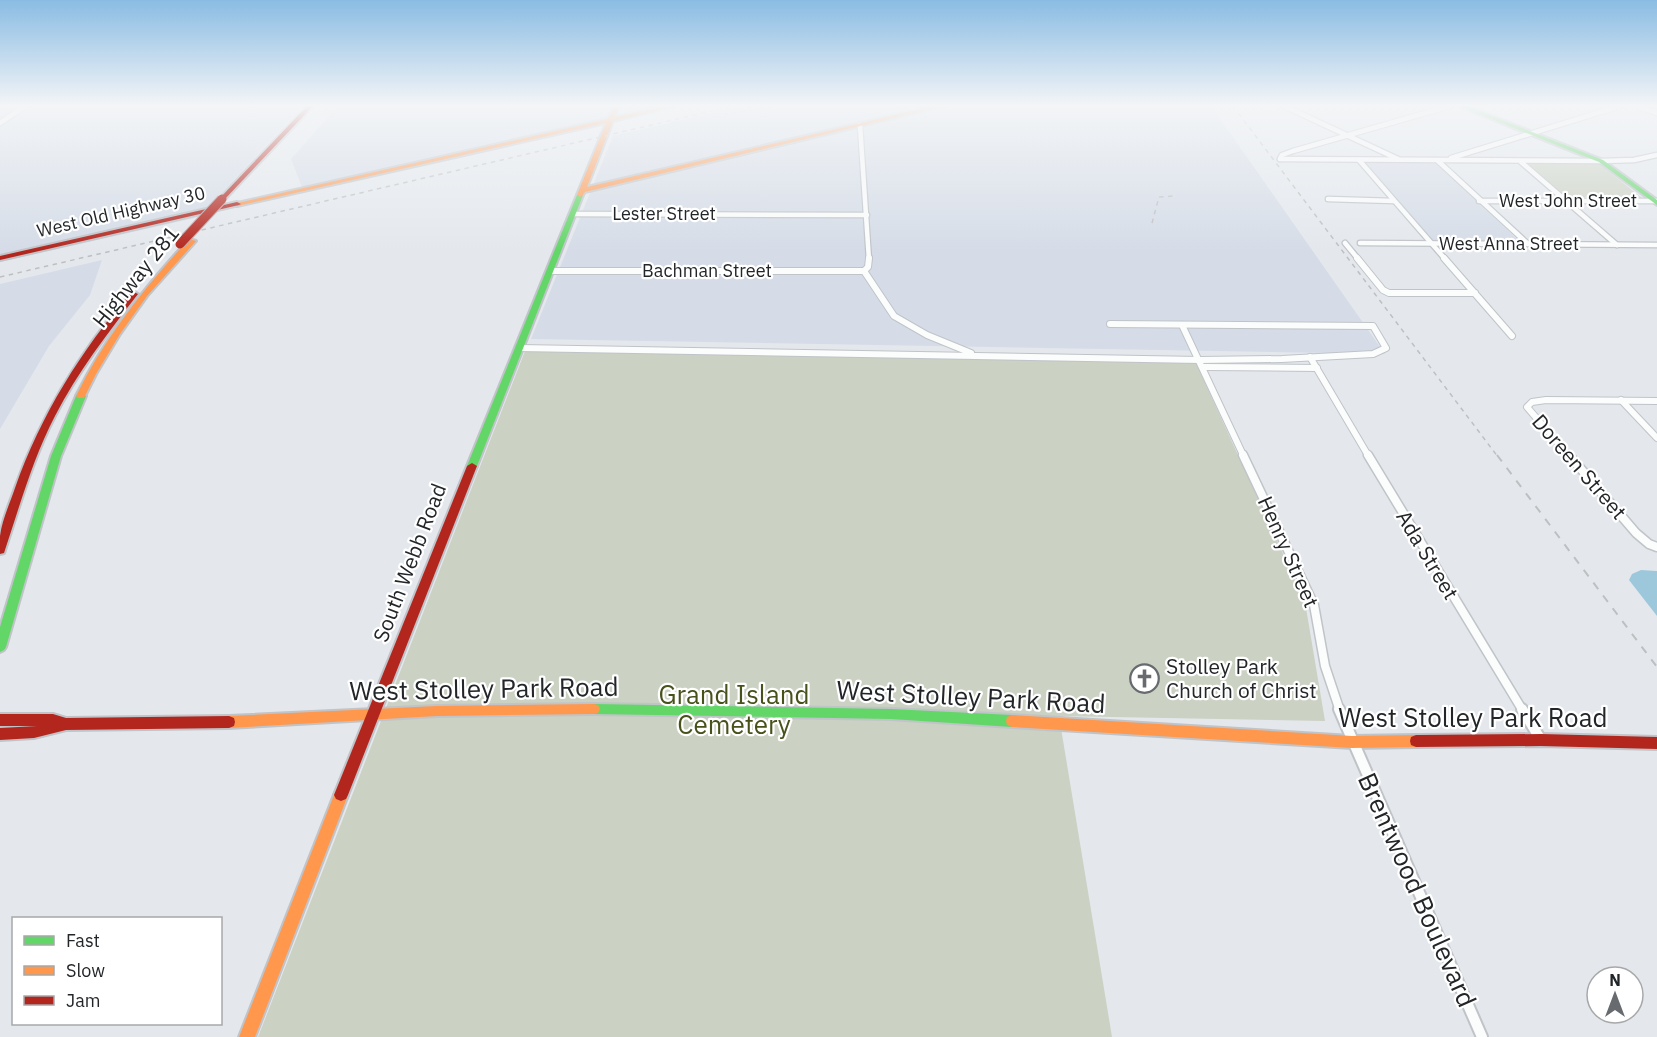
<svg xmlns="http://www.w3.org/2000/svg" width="1657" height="1037" viewBox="0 0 1657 1037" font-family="'IBM Plex Sans',sans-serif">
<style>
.built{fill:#d5dce7}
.green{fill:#cbd1c3}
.water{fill:#9dc8db}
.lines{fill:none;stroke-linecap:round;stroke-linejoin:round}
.street-far3-casing{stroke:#c0c4c8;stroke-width:7}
.street-far2-casing{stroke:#c0c4c8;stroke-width:8}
.street-far1-casing{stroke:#c0c4c8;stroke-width:11}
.street-casing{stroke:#c0c4c8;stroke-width:14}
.fast-casing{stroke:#c0c4c8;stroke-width:4}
.slow-casing{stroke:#c0c4c8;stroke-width:4}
.jam-casing{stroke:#c0c4c8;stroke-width:4}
.street-far3{stroke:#fbfcfc;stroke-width:4.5}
.street-far2{stroke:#fbfcfc;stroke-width:6}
.street-far1{stroke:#fbfcfc;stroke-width:8}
.street{stroke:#fbfcfc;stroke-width:10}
.fast{fill:#63d668;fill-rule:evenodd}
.slow{fill:#ff974d;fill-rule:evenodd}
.jam{fill:#b3261e;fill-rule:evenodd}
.rail-far1{stroke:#bebfc0;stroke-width:1.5;stroke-dasharray:4.5 4.5;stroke-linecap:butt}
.rail{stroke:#bebfc0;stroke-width:2;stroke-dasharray:8 8;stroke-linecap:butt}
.jam-bridge-casing{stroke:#b7a9aa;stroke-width:11;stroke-linecap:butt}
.jam-bridge{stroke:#b3261e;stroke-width:9}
.labels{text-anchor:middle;stroke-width:4.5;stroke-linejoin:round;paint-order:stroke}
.far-street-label{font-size:18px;fill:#232629;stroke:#fff}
.street-label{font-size:21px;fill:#232629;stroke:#fff}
.poi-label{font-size:21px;fill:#232629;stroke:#fff;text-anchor:start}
.near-street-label{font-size:26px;fill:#232629;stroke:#fff}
.near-park-label{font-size:26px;fill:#47521a;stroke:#fff}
</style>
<rect width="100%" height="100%" fill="#e4e8ed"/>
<g class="built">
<polygon points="0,106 303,106 199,217 0,262"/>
<polygon points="338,106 665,106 302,187 291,159"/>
<polygon points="742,106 1211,106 1385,354 531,339 613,136"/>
<polygon points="1365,162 1437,163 1520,242 1435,242"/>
<polygon points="102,260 90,295 49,346 0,429 0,284"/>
</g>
<g class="green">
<polygon points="1524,162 1598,163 1642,198 1564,197"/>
<polygon points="525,351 1196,363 1305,602 1325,721 1059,716 1112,1037 258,1037"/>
</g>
<polygon class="water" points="1641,570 1657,571 1657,616 1629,580 1632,574"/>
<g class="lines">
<defs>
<g id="street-far3">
<polyline points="1284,106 1398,159"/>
<polyline points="1636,106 1657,113"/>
<polyline points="0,123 25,106"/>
<polyline points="860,125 869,260"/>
<polyline points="1451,158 1620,106"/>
<polyline points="1280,159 1601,161 1634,160 1657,155"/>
<polyline points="1280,159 1282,155 1293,151 1450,106"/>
<polyline points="1359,160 1446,260"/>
<polyline points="1438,161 1527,243"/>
<polyline points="1521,162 1617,245"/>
<polyline points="1328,199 1394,201"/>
<polyline points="1479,201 1657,201"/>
<polyline points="573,214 867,215"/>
<polyline points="1345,243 1359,260"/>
<polyline points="1360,243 1657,245"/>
</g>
<g id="street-far2">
<polyline points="1357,258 1383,290 1389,293 1475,293"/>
<polyline points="1444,258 1512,336"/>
<polyline points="551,271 864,271"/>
<polyline points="864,271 868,267 869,258"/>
<polyline points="864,271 894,316 927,335 971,353"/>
<polyline points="1182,325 1244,457"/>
<polyline points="520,348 1200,360 1282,359 1373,354 1386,348 1373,326 1110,324"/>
<polyline points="1310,357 1369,457"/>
<polyline points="1204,367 1317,368"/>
<polyline points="1621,400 1657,438"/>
<polyline points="1570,457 1527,407 1532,402 1546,400 1657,401"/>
</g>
<g id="street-far1">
<polyline points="1243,455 1314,605 1325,666 1340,711"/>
<polyline points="1368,455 1523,711"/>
<polyline points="1569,455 1636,533 1649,544 1657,547"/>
</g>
<g id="street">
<polyline points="1339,709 1482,1037"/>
<polyline points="1522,709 1541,740"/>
</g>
<g id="fast">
<polygon points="1459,106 1467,106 1603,160 1657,200 1657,205 1599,162"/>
<polygon points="580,193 583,195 477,466 472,469 468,468 467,466 577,195"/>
<polygon points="81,393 86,396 61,456 6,647 4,650 0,652 0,627 51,456 76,396"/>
<polygon points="594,704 891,709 1012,715 1017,717 1018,721 1017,725 1012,727 891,719 594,714 590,713 588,709 590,705"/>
</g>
<g id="slow">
<polygon points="613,106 619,106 615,117 665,106 675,106 613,121 587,187 934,106 944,106 585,192 582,196 580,197 577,195 606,123 237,206 233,204 608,119"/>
<path d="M189,239L196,241L147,296L120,334L96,374L84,398H78L76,396C105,337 145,287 189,239Z"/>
<polygon points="594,704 598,705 600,709 598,713 594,714 437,716 229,728 224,726 223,722 224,718 229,716 437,706"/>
<polygon points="1012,715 1352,736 1416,735 1421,737 1422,741 1421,745 1416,747 1352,748 1012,727 1007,725 1006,721 1007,717"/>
<polygon points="341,789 346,791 348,795 255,1037 239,1037 334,795 336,791"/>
</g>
<g id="jam">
<polygon points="307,106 313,106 224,200 220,200 220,198"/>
<polygon points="237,202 241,204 239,205 0,260 0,256"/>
<path d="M131,292H134L138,294C108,333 78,371 55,416C33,458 20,505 5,550L4,553L0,554C0,548 0,542 0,536C2,520 10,503 15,488C41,414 81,351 131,292Z"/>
<polygon points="472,463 477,466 348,795 346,799 341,801 336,799 334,795 467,466"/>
<polygon points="0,714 53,714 66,718 229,716 234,718 235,722 234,726 229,728 66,730 34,738 0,740 0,728 37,726 0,726"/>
<polygon points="1541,734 1657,737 1657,749 1541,746 1416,747 1411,745 1410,741 1411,737 1416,735"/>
</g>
</defs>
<use href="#street-far3" class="street-far3-casing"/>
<use href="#street-far2" class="street-far2-casing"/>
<use href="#street-far1" class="street-far1-casing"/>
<use href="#street" class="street-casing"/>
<use href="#fast" class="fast-casing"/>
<use href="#slow" class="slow-casing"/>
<use href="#jam" class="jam-casing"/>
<use href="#street-far3" class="street-far3"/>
<use href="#street-far2" class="street-far2"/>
<use href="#street-far1" class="street-far1"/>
<use href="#street" class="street"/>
<use href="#fast" class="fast"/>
<use href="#slow" class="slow"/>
<use href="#jam" class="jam"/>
<g class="rail-far1">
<polyline points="1233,106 1498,457"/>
<polyline points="723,114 780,106"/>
<polyline points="1152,223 1159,197 1174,196"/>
<polyline points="0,277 733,106"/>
</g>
<polyline class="rail" points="1497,455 1657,667"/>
<defs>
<polyline id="jam-bridge" points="180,244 222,199"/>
</defs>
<use href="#jam-bridge" class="jam-bridge-casing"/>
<use href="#jam-bridge" class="jam-bridge"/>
</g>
<linearGradient id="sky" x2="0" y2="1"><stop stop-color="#8abce3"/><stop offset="0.42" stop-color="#f3f5f7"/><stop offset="1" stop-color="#f3f5f7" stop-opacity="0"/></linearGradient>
<rect width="1657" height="251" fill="url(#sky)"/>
<defs>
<symbol id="church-ring" viewBox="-11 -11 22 22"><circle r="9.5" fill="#fff" stroke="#676a6e" stroke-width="1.5"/><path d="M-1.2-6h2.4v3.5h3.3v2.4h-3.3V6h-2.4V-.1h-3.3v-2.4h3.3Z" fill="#676a6e"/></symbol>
</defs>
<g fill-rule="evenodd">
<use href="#church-ring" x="1128" y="662" width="33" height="33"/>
</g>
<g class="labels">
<g class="far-street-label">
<text x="1568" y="207">West John Street</text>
<text transform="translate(121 212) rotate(-13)" y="6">West Old Highway 30</text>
<text x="664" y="220">Lester Street</text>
<text x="1509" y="250">West Anna Street</text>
<text x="707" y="277">Bachman Street</text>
</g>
<g class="street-label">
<text transform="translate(136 277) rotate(-51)" y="7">Highway 281</text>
<text transform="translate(1579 467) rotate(49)" y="7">Doreen Street</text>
<text transform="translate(1288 552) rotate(66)" y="7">Henry Street</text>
<text transform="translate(1427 555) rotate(59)" y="7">Ada Street</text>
<text transform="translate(410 563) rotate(-69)" y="7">South Webb Road</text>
</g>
<g class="poi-label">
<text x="1166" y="674">Stolley Park<tspan x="1166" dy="24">Church of Christ</tspan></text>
</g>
<g class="near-street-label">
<text transform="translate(484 689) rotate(-1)" y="9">West Stolley Park Road</text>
<text transform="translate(971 697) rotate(3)" y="9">West Stolley Park Road</text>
<text x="1473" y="727">West Stolley Park Road</text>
<text transform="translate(1417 890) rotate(66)" y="9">Brentwood Boulevard</text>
</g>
<g class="near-park-label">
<text x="734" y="704">Grand Island<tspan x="734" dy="30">Cemetery</tspan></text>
</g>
</g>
<rect x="12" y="917" width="210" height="108" fill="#ffffff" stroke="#a7a8a9" stroke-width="1.5"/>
<rect x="24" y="936" width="30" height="9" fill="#63d668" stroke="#a7a8a9" stroke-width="1.5"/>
<text x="66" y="947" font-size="18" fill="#232629">Fast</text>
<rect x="24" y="966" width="30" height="9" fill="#ff974d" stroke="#a7a8a9" stroke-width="1.5"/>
<text x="66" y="977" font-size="18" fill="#232629">Slow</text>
<rect x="24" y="996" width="30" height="9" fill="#b3261e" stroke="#a7a8a9" stroke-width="1.5"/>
<text x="66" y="1007" font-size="18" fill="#232629">Jam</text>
<g transform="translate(1615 995)"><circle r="28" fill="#ffffff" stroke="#a7a8a9" stroke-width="1.5"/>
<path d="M0-4.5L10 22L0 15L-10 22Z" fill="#676a6e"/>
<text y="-9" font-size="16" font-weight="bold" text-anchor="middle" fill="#232629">N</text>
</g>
</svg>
